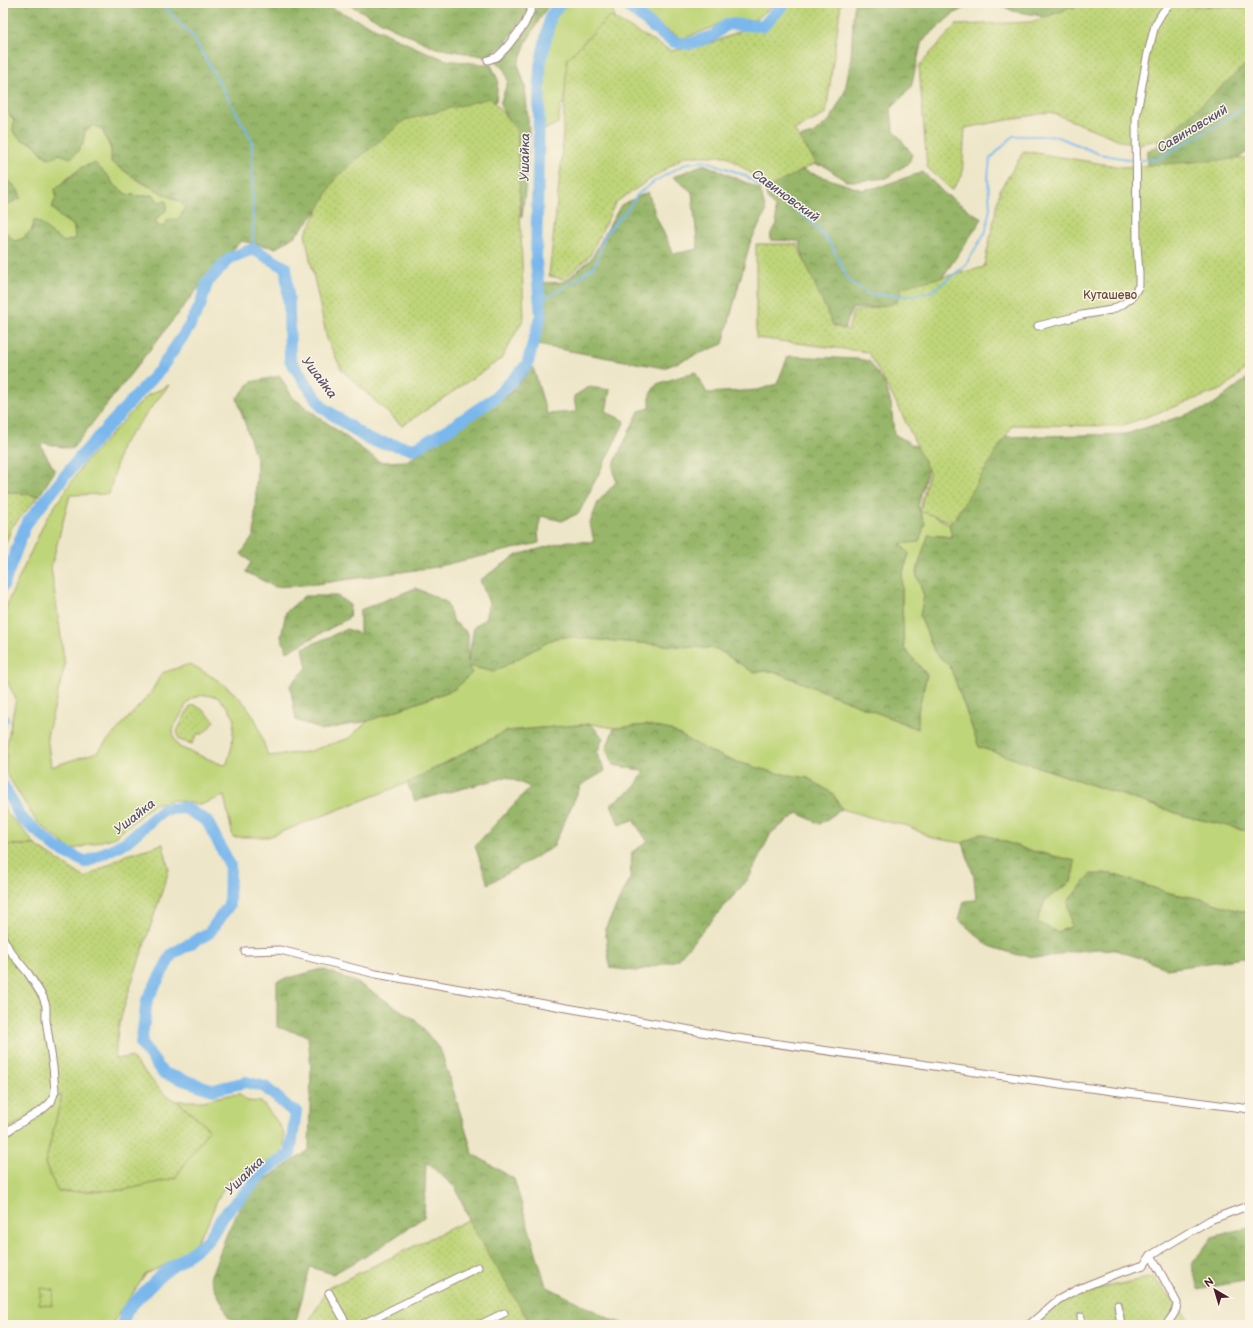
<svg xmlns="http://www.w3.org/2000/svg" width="1253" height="1328" viewBox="0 0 1253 1328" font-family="'Balsamiq Sans',sans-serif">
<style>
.grass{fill:#bfd579;stroke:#847a52;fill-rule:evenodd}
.forest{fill:url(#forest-crowns);stroke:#706a4a}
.park{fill:url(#park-tufts);stroke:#847a52}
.garden{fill:url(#garden-dots);stroke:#847a52}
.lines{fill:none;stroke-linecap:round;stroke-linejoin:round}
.stream{stroke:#79b7ec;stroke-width:2}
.river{stroke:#79b7ec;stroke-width:12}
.minor-casing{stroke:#9c827a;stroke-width:9}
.minor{stroke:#fff;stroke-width:7}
.labels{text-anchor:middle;stroke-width:3;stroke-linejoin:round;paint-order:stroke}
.park-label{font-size:12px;fill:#674c3e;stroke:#fcf5e5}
.water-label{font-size:13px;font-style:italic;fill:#5a546f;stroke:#fcf5e5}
</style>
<defs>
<pattern id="forest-crowns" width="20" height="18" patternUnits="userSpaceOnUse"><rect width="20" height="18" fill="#97b669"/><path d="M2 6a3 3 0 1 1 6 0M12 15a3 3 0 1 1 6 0" fill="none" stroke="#7d9357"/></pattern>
<pattern id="park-tufts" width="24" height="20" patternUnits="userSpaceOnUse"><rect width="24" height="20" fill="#bfd579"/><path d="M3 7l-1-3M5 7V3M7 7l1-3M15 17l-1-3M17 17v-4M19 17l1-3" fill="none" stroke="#a6b669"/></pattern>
<pattern id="garden-dots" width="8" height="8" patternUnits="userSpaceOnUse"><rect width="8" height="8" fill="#bfd579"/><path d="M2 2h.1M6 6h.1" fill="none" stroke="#a6b669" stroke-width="1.8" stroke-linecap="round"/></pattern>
</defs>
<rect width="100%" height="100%" fill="#fcf5e5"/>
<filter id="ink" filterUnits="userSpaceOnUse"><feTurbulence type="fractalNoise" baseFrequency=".025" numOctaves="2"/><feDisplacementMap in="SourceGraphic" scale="8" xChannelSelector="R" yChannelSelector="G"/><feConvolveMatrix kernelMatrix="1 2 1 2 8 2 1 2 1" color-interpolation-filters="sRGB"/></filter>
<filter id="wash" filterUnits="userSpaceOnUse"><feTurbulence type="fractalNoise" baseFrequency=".012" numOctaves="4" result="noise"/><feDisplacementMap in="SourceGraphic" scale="16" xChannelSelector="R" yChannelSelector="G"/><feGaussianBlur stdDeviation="0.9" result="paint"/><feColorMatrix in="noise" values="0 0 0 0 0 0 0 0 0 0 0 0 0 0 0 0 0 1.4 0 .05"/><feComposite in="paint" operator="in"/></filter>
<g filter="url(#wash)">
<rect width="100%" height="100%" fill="#eee6c8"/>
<g class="grass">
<polygon points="569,3 606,3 613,11 616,30 588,92 561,105 558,123 544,130 543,71 556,17"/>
<polygon points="630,3 776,3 755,20 725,20 711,28 682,39 648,19"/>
<path d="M3,107L14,120L13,131L20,139L34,144L43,155L59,154L83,145L85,131L94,125L102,129L119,168L129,173L141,182L180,202L185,207C184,215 170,228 162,227C160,227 158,225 156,224V219L166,211L153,195L139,196L126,194L113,184L109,177L95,163L82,167L55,189L60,217L74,226L75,239L64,242L51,233L40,222L32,227V230L22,239L14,242L3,229L5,178L3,174V161L9,157V149L3,144Z"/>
<path d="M169,385L121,446L109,494L70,495L51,567L65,665L47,736L51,767L97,752L150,694L162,673L190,664C216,678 244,695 257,723C261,734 264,745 268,756L307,752L349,738L368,721L455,689L468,666L533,650L555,638L564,637L717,649L753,672L773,671L918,729V711L927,675L904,648L902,604V575L909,554L900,543L925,524L918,507L949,524L953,537L929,535L916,573L924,596L920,616L935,653L950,666L979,747L1185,816L1250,831V913L1232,909L1202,899L1169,893L1112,874L1071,927L1056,932L1037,922L1045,900L1071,882L1075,861L1028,850L980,833L963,843L932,838L908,826L883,821L842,809L833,794L808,778L776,773L733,761L647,725L614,728L591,724L506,731L407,783L268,837H233L224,796L200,805L174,800L154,804L115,837L71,850L36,821L6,773V748L16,699L3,673V629L7,604L46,519L85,462L147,396ZM204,695L218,697L229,709L234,718L232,746L227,764L223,765L179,747L174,738L173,729L186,705L192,698Z"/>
<polygon points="3,804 6,812 26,833 35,845 7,845 3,840"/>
<path d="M240,1094L247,1101L261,1102C267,1109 280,1123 283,1132C284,1136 285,1144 283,1148C277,1164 245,1172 230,1178L217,1200L208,1223L193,1246L169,1263L146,1274L111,1325H3V1132L51,1095L62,1096L45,1164L58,1192L124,1190L175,1178L209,1129L177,1101H203L228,1095Z"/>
</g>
<g class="forest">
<path d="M3,3H325L330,7L417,48L446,60L491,65L498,80L496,101L325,202L296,235L276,248L241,241L202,283L72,449L44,443L41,446L55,471L39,496L6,492L3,498V229L14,241L22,239L32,230L34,220L40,222L51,233L64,242L75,239L74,226L60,217L52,207L56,198L55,189L82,167L95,163L109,177L113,184L126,194L139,196L153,195L159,202L166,201C169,211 163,213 156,219V225L163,227L166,226L165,224L169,219L176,220C181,217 184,213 185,207L180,202L141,182L111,162V148L102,129L94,125L85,131C82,145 82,149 71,158L59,154C46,165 43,151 34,144C30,141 23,142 19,138C17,136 15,133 13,131L14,120L3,107Z"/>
<polygon points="346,3 533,3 506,43 488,57 436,48 391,27"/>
<polygon points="538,3 550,3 540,18 526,43 518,64 525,86 529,131 526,181 522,217 513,133 500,104 508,81 504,68 495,61 506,54 530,21"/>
<polygon points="854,3 974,3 953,14 922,41 911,87 891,109 893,129 912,154 909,163 886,178 859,181 846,181 824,166 803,163 780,143 813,134 831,119 845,91 851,57"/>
<polygon points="997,3 1081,3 1083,8 1053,39 1041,16 1013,11"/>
<polygon points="1202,3 1250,3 1250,14 1231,15"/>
<polygon points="1250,61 1250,150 1237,159 1217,168 1187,161 1160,173 1147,171 1147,151 1158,146 1161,130"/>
<polygon points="704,164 760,189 766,212 750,243 723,344 664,368 537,345 546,316 543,283 564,282 591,259 621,205 648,192 657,219 674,254 698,249 692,192 673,177"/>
<polygon points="799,169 862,190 878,187 923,172 945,194 982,219 942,278 900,305 852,309 844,330 820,317 799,241 770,240 771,233 777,224 775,208 767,198 765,187 774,180"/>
<polygon points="3,174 18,190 21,198 4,206 3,210"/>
<polygon points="788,356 857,359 869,361 884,383 891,403 894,434 931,455 918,507 925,524 919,542 900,544 909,554 902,575 902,604 904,648 927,675 918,711 918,729 773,671 753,672 717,649 564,637 555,638 494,672 468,666 472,673 455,689 368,721 322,730 296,720 290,685 307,668 303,648 347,629 360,634 360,610 416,588 446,602 454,622 468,633 468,662 474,627 485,619 489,603 480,580 517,555 568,541 594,542 590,523 598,502 616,482 613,466 639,411 650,408 650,394 657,384 695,372 707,393 758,390 777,384"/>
<polygon points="533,367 547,414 576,412 574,396 589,387 610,390 606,412 625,421 579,513 562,521 541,516 538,530 539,543 430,568 316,584 275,587 246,572 251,562 241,554 254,535 257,461 237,398 251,382 280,376 293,398 380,462 407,461 509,394"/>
<polygon points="1250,376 1250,831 1185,816 979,747 950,666 935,653 920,616 924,596 916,573 928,535 952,537 949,524 957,516 977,457 1000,437 1126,434 1210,407"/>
<polygon points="304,596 337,596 350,605 349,618 287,652 281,637 286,612"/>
<polygon points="591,724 603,738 597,754 605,771 581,785 553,847 488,884 475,846 530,787 507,777 415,801 407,783 506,731"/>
<polygon points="647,725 671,730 709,751 733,761 776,773 808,778 833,794 842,809 820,824 798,813 771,833 749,878 677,960 636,971 610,968 605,929 630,879 632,852 648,842 633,820 619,825 611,804 635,787 644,771 613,765 606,749 614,728"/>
<polygon points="980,833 1028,850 1075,861 1071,882 1045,900 1037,922 1056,932 1071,927 1068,901 1091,874 1112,874 1169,893 1202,899 1232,909 1250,913 1250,957 1167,969 1141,958 1115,950 1098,949 1068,952 1045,958 1018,955 989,946 959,920 964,901 976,900 974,877 963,843"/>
<polygon points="322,969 358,983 416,1020 441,1051 473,1154 514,1179 546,1286 612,1320 627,1325 520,1325 489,1269 456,1188 426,1162 424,1217 376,1250 333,1274 310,1267 295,1325 249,1325 229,1318 210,1278 228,1231 248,1191 309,1150 311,1068 308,1036 277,1027 277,981"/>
<polygon points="1250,1227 1250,1280 1198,1289 1192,1264 1212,1237"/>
</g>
<polygon class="park" points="41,1288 54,1290 52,1306 39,1304"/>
<g class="garden">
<polygon points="782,3 841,3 826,114 794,130 816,163 770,187 727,156 685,156 616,202 589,257 564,279 549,276 561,166 567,59 609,16 671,51 715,42 777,15"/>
<polygon points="1085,3 1123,3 1248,8 1250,16 1250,61 1163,139 1132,145 1050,112 965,128 962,176 952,190 927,167 919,66 956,25 1031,22"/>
<polygon points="490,98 517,130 524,318 501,359 402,426 342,370 327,339 305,235 336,177 405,120"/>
<polygon points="1024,151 1122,167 1250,158 1250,365 1223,389 1121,426 1013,425 952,522 920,511 929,472 900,410 868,352 756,338 756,244 797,244 833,326 848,330 853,312 897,303 902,287 984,267 1000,190"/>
<polygon points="6,492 39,496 12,527 3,550 3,498"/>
<polygon points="195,705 203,710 215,721 203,734 197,734 192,744 179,740 177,731 190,706"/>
<polygon points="3,840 7,845 35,845 85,878 126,855 163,844 169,870 126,1000 118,1029 115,1059 131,1057 165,1095 177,1101 209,1129 175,1178 124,1190 58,1192 45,1164 62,1096 51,1095 41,1107 3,1132"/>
<polygon points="468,1220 531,1325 307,1325 328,1288"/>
<polygon points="1153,1277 1194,1325 1036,1325 1068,1295"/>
</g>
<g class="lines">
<g class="stream">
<polyline points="161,3 193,37 252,140 253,249"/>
<polyline points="1141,160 1158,159 1224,121 1250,104"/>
<polyline points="540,302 571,283 592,268 596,263 605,235 619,218 628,209 638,194 655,181 687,163 707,161 744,175 811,221 832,246 849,281 869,294 909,296 931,292 965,266 986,231 990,208 988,178 990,159 1013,136 1056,136 1099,154 1133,160"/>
</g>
<g class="river">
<polyline points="624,3 663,35 674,42 689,44 713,36 727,24 763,26 785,3"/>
<polyline points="3,586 26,524 81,456 159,371 189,327 200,306 207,283 230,258 253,249 286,268 289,307 290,360 322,407 369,440 414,449 449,429 496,397 527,365 541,315 536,261 540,66 551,15 561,3"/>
<polyline points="3,718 3,719"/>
<polyline points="3,785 21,818 57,848 86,862 126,842 164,809 185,808 207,821 230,865 229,905 209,933 172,954 147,1000 141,1044 163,1073 213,1090 246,1082 265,1087 290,1109 296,1111 290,1154 267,1169 222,1217 217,1226 209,1239 161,1275 127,1310 122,1325"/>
</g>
</g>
</g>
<g filter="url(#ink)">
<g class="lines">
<defs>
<g id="minor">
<polyline points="488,60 497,57 506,48 524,25 534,3"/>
<polyline points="1038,326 1082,315 1111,310 1123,304 1131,298 1139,286 1139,273 1137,246 1136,118 1147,57 1155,25 1162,13 1170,3"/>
<polyline points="3,938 10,951 28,973 43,997 46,1006 46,1020 53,1067 55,1091 51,1102 42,1110 12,1128 3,1136"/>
<polyline points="245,951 280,950 376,974 730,1037 1082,1087 1250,1109"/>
<path d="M1151,1255L1177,1303C1177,1312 1171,1318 1166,1325"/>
<polyline points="329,1293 347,1325"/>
<polyline points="1118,1305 1121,1325"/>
<polyline points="1081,1317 1082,1325"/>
<polyline points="361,1325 478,1267"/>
<polyline points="479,1325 504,1313"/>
<polyline points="1029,1325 1058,1300 1076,1290 1113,1275 1144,1265 1151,1255 1210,1220 1250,1205"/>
</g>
</defs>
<use href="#minor" class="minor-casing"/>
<use href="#minor" class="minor"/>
</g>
</g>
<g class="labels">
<g class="park-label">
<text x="1110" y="299">Куташево</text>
</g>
<g class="water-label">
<text transform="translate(1192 128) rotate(-31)" y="5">Савиновский</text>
<text transform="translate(524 157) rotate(-89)" y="5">Ушайка</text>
<text transform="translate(786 195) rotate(36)" y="5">Савиновский</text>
<text transform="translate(320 377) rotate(53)" y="5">Ушайка</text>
<text transform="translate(134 816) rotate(-38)" y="5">Ушайка</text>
<text transform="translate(244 1175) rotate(-44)" y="5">Ушайка</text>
</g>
</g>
<rect width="1253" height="1328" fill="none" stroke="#fcf5e5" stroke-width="16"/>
<g transform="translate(1215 1290) rotate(322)" stroke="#fcf5e5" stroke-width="3" paint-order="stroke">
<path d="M0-3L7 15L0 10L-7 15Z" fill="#4a1f2b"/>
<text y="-6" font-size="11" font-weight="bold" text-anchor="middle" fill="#4a1f2b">N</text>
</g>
</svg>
